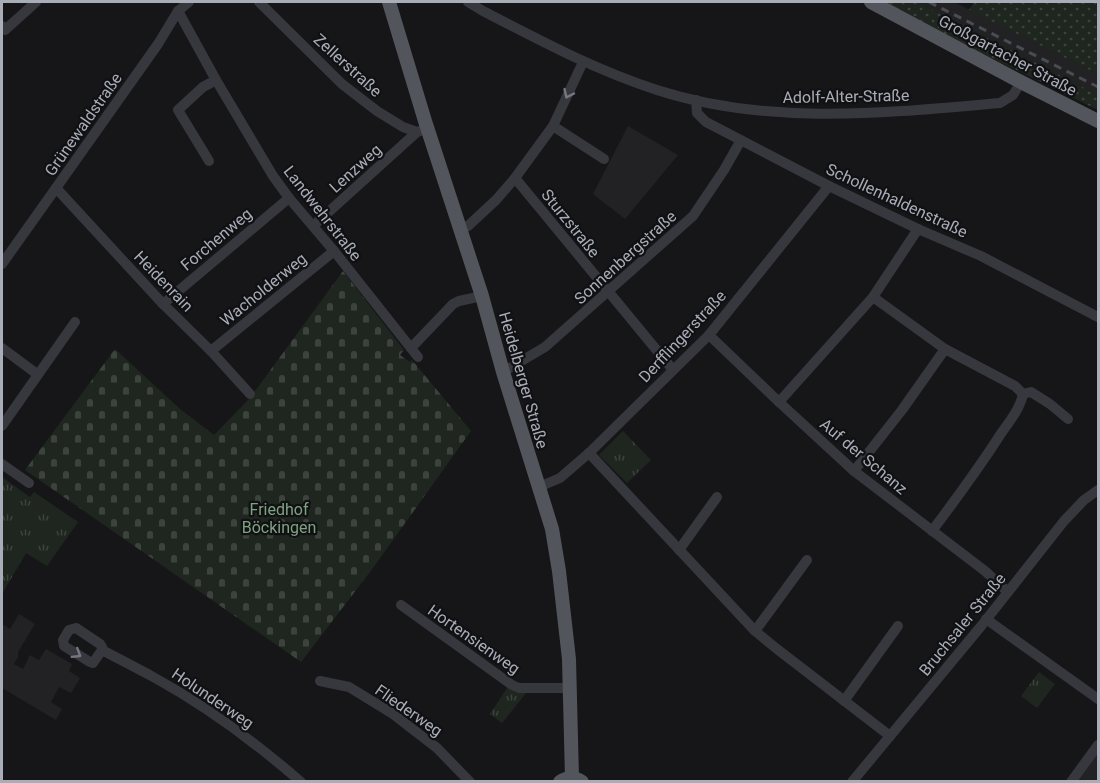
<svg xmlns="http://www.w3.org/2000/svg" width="1100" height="783" viewBox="0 0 1100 783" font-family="Roboto,sans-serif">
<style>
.built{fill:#222225}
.cemetery{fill:url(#cemetery-stones)}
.park{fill:url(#park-tufts)}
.garden{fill:url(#garden-dots)}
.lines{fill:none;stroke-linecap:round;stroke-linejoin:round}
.minor{stroke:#37383d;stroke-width:10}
.major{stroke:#53555c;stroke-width:14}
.rail{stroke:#4a4c52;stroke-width:3;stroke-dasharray:8 6;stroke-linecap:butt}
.oneway{stroke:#757881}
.labels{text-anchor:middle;stroke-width:4.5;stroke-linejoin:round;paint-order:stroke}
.street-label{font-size:16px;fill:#a8adb8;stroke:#111113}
.park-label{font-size:16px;fill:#7fa381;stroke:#111113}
</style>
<defs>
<pattern id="cemetery-stones" width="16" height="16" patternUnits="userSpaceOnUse" patternTransform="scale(1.5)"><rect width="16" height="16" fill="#1e261f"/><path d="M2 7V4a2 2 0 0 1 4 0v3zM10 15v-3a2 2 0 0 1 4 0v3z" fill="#3c433d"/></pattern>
<pattern id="park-tufts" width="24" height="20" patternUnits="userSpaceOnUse" patternTransform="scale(1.5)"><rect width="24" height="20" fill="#1e261f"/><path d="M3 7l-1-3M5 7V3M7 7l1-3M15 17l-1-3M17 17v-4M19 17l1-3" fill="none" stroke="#3c433d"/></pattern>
<pattern id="garden-dots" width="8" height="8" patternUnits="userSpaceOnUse" patternTransform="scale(1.5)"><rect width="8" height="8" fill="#1e261f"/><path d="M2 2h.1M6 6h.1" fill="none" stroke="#3c433d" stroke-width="1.8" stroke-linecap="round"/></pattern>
</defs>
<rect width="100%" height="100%" fill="#161618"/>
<g class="built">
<polygon points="918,2 954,2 1098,74 1098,95"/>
<polygon points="628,126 678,155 625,219 593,194"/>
<polygon points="19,614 35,624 18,652 18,657 14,664 23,669 30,655 39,660 46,649 72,664 69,671 80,678 71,693 59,687 51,702 62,709 56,720 2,688 2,624 10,629"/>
<polygon points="1098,752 1098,781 1077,781"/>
</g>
<polygon class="cemetery" points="343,271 404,350 400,355 410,362 412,360 471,431 373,568 301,662 25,470 115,349 180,409 214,435 250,398"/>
<g class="park">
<polygon points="623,431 651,460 627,483 599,455"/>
<polygon points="2,477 30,497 34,492 78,522 47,566 26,553 2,594"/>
<polygon points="1039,672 1055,684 1037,708 1021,696"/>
<polygon points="507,688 516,692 526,693 502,723 490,714"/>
</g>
<g class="garden">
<polygon points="878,2 918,2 1098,95 1098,110"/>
<polygon points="974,2 1098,2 1098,74 969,10"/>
</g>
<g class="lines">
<g class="minor">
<polyline points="259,2 342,84 377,111 403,127 417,132 428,128"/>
<path d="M468,2L483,11C541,41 595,70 657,90C768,126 887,113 1000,103L1013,95L1021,82"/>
<polyline points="178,11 216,80 273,176 289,198 334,251 418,357"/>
<polyline points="2,26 5,30 36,2"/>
<polyline points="696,100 697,113 706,122 829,186 918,229 981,256 1098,317"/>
<polyline points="553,126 604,159"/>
<polyline points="209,161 178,110 203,87 216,80"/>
<polyline points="515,178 673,370"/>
<polyline points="56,188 163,304 211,351 250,394"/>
<polyline points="313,226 417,132"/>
<polyline points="460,229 468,226 496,200 515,178 553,126 583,62"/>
<polyline points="2,264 56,188 158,44 178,11 189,2"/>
<polyline points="873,297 945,349 1015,386 1023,394 1031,392 1050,404 1068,419"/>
<polyline points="163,304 289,198"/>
<polyline points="709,335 779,402 854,471 985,571 1008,592"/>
<polyline points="2,348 37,374"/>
<polyline points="411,348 453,304 459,301 482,296"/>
<polyline points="211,351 334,251"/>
<polyline points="503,372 545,347 693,216 724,170 741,140"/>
<polyline points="779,402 873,297 918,229"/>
<polyline points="2,426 75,322"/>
<polyline points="589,453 755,631 777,649 890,736"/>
<polyline points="2,464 29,483"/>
<polyline points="854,471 902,410 945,349"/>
<polyline points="539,487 560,478 589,453 709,335 829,186"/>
<path d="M932,531C956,499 979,468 1000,435C1009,422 1020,409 1023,394"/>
<polyline points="679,550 717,497"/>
<polyline points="401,605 512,685 519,688 569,688"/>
<polyline points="986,619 1098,699"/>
<polyline points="755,631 807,560"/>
<path d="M102,650L93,663L90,662L64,646L63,640L69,630L76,628L100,644L102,647V650C119,659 137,668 155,678C206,706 256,743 301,782"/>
<polyline points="320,681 349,687 393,714 437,748 470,782"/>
<polyline points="844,701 898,626"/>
<polyline points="852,782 982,625 1064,521 1084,500 1098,490"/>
<polyline points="1071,782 1098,745"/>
</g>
<g class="major">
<polyline points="389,2 425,121 482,296 503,372 552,529 559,571 569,659 572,778"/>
<polyline points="871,2 1021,82 1098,121"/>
<path d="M560,782C567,777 575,777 582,782"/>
</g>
<polyline class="rail" points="929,2 1098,87"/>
</g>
<defs><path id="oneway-chevron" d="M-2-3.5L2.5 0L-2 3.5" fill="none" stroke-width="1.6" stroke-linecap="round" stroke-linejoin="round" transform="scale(1.5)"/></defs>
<g class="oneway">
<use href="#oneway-chevron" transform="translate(568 94) rotate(115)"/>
<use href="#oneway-chevron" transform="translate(77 654) rotate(32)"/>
</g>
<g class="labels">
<g class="street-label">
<text transform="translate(1008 55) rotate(28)" y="6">Großgartacher Straße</text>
<text transform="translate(348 65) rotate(42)" y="6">Zellerstraße</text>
<text transform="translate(846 96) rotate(-1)" y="6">Adolf-Alter-Straße</text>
<text transform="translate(83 124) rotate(-55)" y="6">Grünewaldstraße</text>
<text transform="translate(355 168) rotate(-42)" y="6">Lenzweg</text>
<text transform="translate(897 200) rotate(25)" y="6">Schollenhaldenstraße</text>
<text transform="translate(323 213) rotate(52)" y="6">Landwehrstraße</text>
<text transform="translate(571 223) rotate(51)" y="6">Sturzstraße</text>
<text transform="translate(216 239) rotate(-40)" y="6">Forchenweg</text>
<text transform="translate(625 257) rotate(-42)" y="6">Sonnenbergstraße</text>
<text transform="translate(164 281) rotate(46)" y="6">Heidenrain</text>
<text transform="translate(263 289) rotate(-39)" y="6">Wacholderweg</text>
<text transform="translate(682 336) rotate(-47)" y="6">Derfflingerstraße</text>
<text transform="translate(524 380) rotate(74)" y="6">Heidelberger Straße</text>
<text transform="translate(864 456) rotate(40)" y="6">Auf der Schanz</text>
<text transform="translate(962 624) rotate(-51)" y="6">Bruchsaler Straße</text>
<text transform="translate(474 639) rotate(35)" y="6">Hortensienweg</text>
<text transform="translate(213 698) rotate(34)" y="6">Holunderweg</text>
<text transform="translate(409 710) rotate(35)" y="6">Fliederweg</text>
</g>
<g class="park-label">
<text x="279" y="515">Friedhof<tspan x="279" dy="18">Böckingen</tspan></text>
</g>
</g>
<rect width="1100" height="783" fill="none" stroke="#a8adb8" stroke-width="6"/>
</svg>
